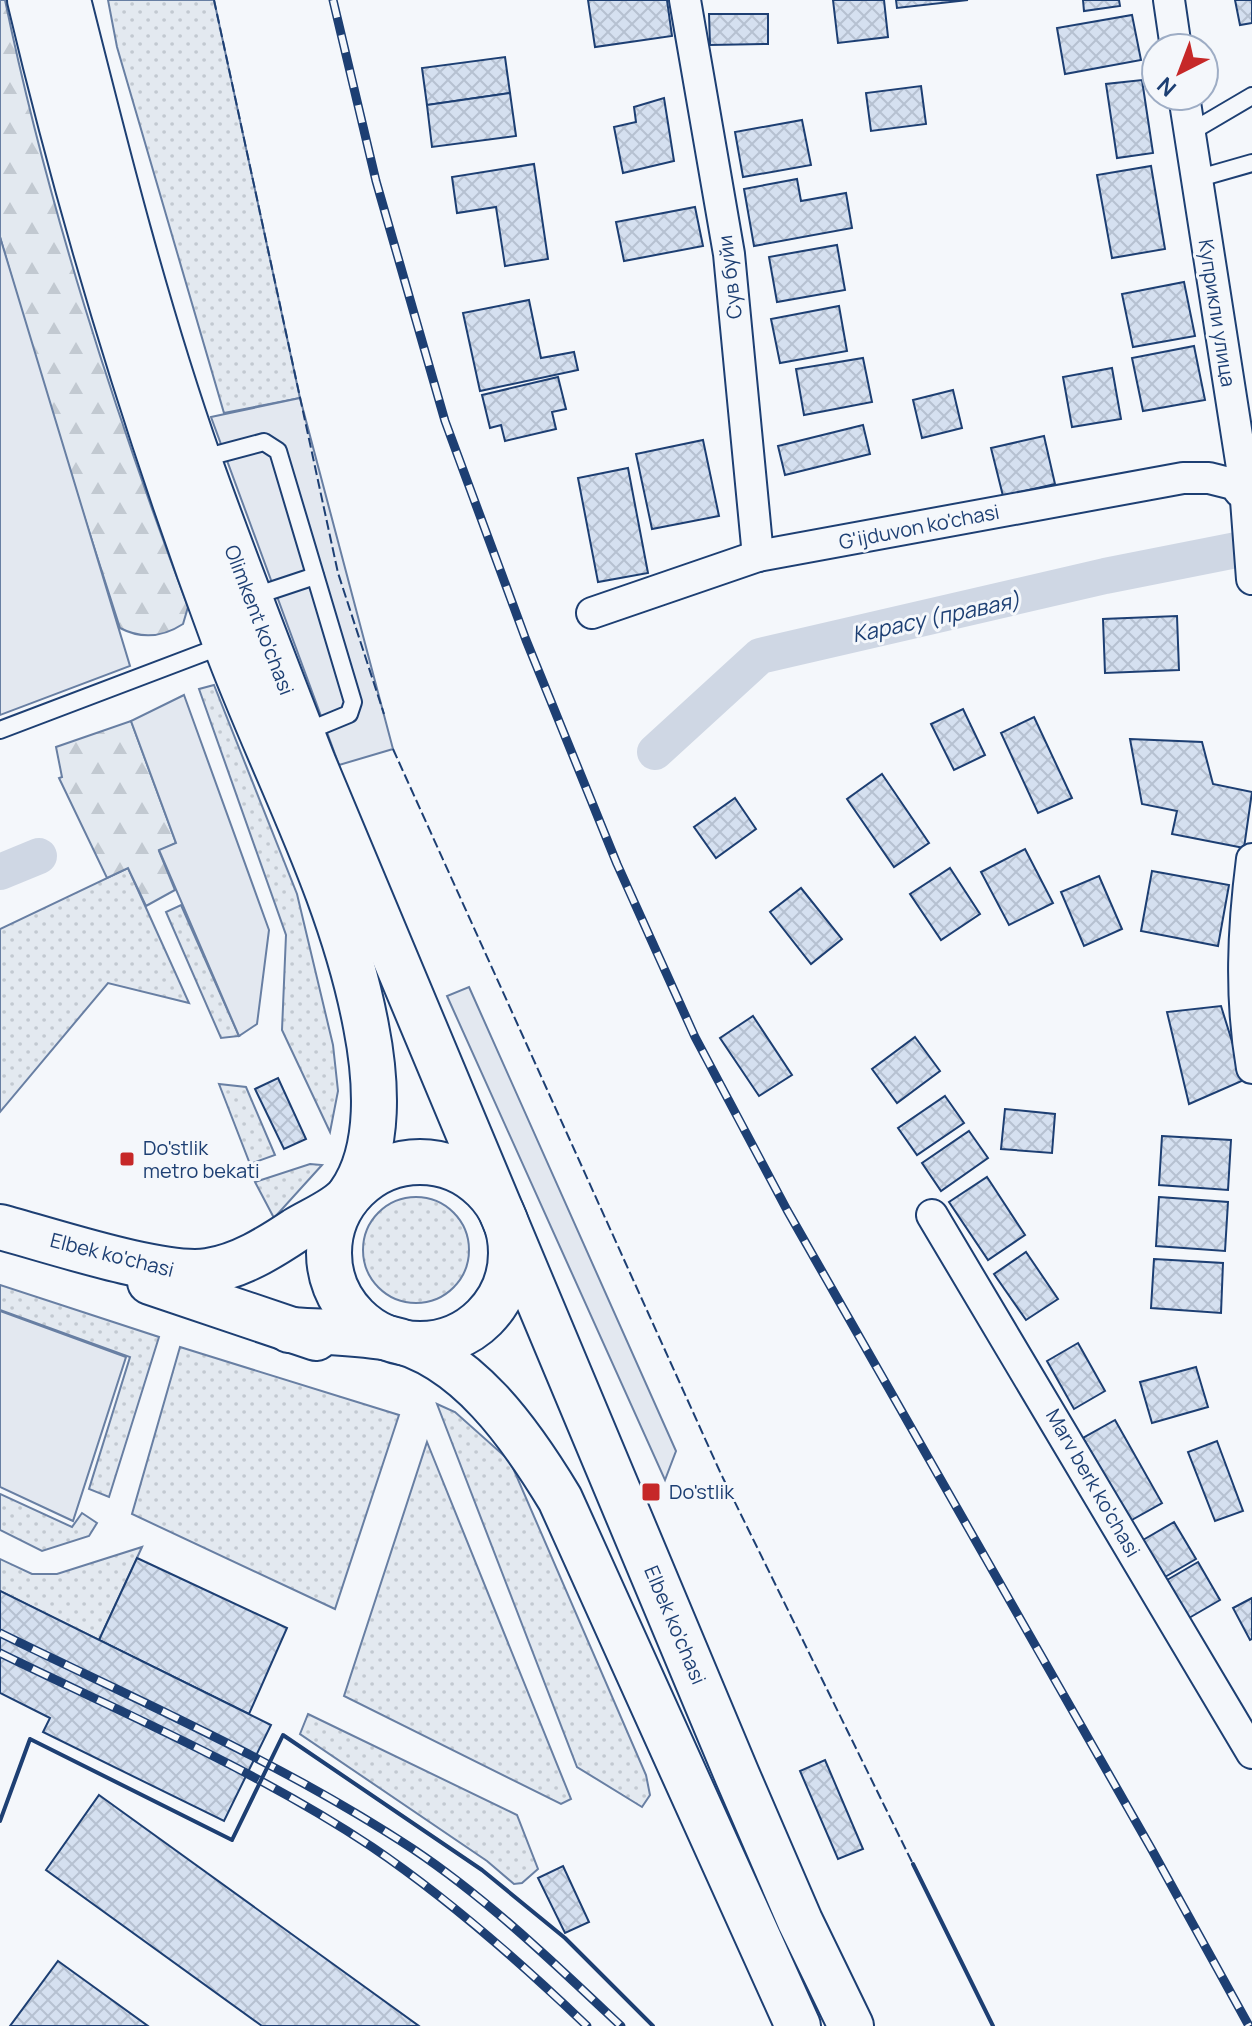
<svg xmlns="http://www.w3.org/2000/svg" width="1252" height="2026" viewBox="0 0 1252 2026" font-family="Manrope,sans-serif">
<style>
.green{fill:url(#green-dots);stroke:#687fa3;stroke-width:2}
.forest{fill:url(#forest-firs);stroke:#687fa3;stroke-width:2}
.parking{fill:#e3e8f0;stroke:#687fa3;stroke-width:2}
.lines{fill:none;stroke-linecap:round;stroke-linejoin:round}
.canal{stroke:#cfd7e4;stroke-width:36}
.building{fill:url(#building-cross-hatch);stroke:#1d3f73;stroke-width:2}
.lane-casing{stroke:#1d3f73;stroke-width:20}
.street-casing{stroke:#1d3f73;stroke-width:34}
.secondary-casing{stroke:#1d3f73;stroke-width:48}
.lane{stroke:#f4f7fb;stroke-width:16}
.street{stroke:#f4f7fb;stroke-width:30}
.secondary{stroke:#f4f7fb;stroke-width:44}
.rail-casing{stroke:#1d3f73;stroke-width:9}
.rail{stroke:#f4f7fb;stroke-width:6;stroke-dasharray:18;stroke-linecap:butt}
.fence{stroke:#1d3f73;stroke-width:2;stroke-dasharray:10 4;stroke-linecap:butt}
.wall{stroke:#1d3f73;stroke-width:4}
.poi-dot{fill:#c62828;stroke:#f4f7fb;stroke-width:3}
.labels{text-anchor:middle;stroke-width:6;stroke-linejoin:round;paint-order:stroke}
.street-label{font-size:20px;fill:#1d3f73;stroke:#f4f7fb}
.poi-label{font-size:20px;fill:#1d3f73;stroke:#f4f7fb;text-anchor:start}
.water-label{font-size:22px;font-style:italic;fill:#1d3f73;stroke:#f4f7fb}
</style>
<defs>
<pattern id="green-dots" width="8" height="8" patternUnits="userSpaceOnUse" patternTransform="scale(2)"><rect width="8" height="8" fill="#e3e9f0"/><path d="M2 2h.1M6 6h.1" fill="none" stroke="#c2c9d1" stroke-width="1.8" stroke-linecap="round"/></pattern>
<pattern id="forest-firs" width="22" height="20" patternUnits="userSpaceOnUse" patternTransform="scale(2)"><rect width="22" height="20" fill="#e3e9f0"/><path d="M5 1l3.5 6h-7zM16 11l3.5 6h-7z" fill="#c2c9d1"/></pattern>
<pattern id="building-cross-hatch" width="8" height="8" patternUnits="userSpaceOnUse" patternTransform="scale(2)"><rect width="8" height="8" fill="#d5e0f0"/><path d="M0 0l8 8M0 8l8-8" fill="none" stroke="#b6c1d1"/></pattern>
</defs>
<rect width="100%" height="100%" fill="#f4f7fb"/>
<g class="green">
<polygon points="108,0 214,0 300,398 224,413 117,47"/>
<polygon points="214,685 297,894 333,1045 338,1091 330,1132 282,1030 286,935 199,689"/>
<polygon points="128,868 189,1003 108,983 0,1112 0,929"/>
<polygon points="181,905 239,1036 221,1038 166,912"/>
<polygon points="219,1084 246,1087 275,1155 250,1164"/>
<polygon points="310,1164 322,1165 274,1218 255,1182"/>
<circle cx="416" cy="1250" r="53"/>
<polygon points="0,1285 159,1337 109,1497 89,1489 130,1357 0,1310"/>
<polygon points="180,1347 399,1415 335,1609 132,1514"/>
<polygon points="437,1404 455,1412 510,1461 646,1775 650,1795 642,1807 577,1767"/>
<polygon points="427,1442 571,1799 561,1804 344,1696"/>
<polygon points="0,1494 72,1527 82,1513 97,1523 89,1536 42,1551 0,1530"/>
<polygon points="142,1547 99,1640 0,1591 0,1559 32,1574 57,1574"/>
<polygon points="308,1714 517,1815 538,1869 522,1883 514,1884 487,1861 300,1734"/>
</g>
<g class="forest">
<path d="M0,0H5C48,207 114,410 188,607L183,624C163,637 141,639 120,628L51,413L0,237Z"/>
<polygon points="131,721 176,843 159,851 175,890 146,906 128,868 107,878 59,778 62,777 56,747"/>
</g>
<g class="parking">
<polygon points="0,237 130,666 0,715"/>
<polygon points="300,398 393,749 339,765 211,417"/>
<polygon points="184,695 269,930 257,1024 239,1036 159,850 176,843 131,721"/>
<polygon points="469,987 676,1451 665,1480 447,996"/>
<polygon points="0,1311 126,1357 73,1521 0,1487"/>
</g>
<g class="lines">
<g class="canal">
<polyline points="655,752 760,656 1105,576 1252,547"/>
<polyline points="0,872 39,856"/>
</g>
</g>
<g class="building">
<polygon points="588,0 667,0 672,36 595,47"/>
<polygon points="833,0 884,0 888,37 838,43"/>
<polygon points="896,0 968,0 897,8"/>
<polygon points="1083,0 1119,0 1120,6 1084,11"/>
<polygon points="1235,0 1252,0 1252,23 1240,25"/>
<polygon points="709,14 768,14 768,44 710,45"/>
<polygon points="1132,15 1141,60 1065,74 1057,28"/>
<polygon points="505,57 510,93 427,105 422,68"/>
<polygon points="1142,80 1153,153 1117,158 1106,84"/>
<polygon points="921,86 926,124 871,131 866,93"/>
<polygon points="510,93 516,136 432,147 427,105"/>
<polygon points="664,98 674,161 623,173 614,127 636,122 634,107"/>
<polygon points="802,120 811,165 743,177 735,132"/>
<polygon points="534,164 548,259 505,266 496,207 457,213 452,177"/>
<polygon points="1151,166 1165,249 1112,258 1097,175"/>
<polygon points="797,179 801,201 846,193 852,228 754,246 744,189"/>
<polygon points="695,207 703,246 624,261 616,222"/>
<polygon points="837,245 845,290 777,302 769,257"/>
<polygon points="1184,282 1195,336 1133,347 1122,294"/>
<polygon points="529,300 541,358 574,352 578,370 480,391 463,313"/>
<polygon points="839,306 847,351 780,363 771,319"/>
<polygon points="1194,346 1205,400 1143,411 1132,358"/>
<polygon points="863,358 872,402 804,415 796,369"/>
<polygon points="1112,368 1121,419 1072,427 1063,377"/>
<polygon points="558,377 566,409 552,412 556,429 505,441 501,425 490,428 482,395"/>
<polygon points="953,390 962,428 922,438 913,400"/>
<polygon points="863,425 870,454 785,475 778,446"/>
<polygon points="1044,436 1055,484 1003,496 991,448"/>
<polygon points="703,440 719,516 652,529 636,454"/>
<polygon points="628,468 648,573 598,582 578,478"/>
<polygon points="1177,616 1179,670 1105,673 1103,619"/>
<polygon points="963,709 985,755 954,770 931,724"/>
<polygon points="1034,717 1072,798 1038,813 1001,733"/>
<polygon points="1130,739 1202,742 1213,784 1252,792 1244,848 1172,834 1177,811 1142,804"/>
<polygon points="882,774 929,843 894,867 847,799"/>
<polygon points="735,798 756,829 716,858 694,827"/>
<polygon points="1025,849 1053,903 1009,925 981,872"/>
<polygon points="950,868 980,914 941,940 910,894"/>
<polygon points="1152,871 1229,885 1218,946 1141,931"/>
<polygon points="1099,876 1122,929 1084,946 1061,892"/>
<polygon points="801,888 842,939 811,964 770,912"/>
<polygon points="1221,1006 1244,1080 1189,1104 1167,1012"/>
<polygon points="753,1016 792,1075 759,1096 720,1038"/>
<polygon points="915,1037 940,1071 897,1103 872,1069"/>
<polygon points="278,1078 306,1139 284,1149 255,1089"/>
<polygon points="945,1096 964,1123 917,1155 898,1128"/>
<polygon points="1005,1109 1055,1114 1052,1153 1001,1149"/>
<polygon points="969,1131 988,1158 941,1191 922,1163"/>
<polygon points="1162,1136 1231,1140 1228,1190 1159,1185"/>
<polygon points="987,1177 1025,1235 988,1260 949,1202"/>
<polygon points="1159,1197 1228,1202 1225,1251 1156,1246"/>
<polygon points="1026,1252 1058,1299 1026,1320 994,1274"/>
<polygon points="1154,1259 1223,1263 1221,1313 1151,1308"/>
<polygon points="1078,1343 1105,1391 1074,1409 1047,1361"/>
<polygon points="1196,1367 1208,1407 1152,1423 1140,1382"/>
<polygon points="1115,1420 1162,1503 1130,1521 1083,1438"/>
<polygon points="1217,1441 1243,1511 1215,1521 1188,1452"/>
<polygon points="1174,1522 1196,1559 1165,1577 1143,1540"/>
<polygon points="137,1558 287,1628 249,1714 99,1640"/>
<polygon points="1198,1562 1220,1600 1189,1618 1167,1580"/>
<polygon points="0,1591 271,1725 224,1821 43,1732 50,1718 0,1693"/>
<polygon points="1252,1598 1252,1639 1250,1640 1233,1608"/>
<polygon points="825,1760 863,1849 838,1859 800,1771"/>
<polygon points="99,1795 419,2026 262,2026 46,1870"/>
<polygon points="563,1866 589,1922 565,1933 538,1878"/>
<polygon points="58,1961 148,2026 10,2026"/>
</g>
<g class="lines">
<defs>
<g id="lane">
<polyline points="1189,133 1252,96"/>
<polyline points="1196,179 1252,163"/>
<polyline points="200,459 264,442 278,451 353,702 349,714 303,733"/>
<polyline points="252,597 315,576"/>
<polyline points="0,730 224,645"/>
</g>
<g id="street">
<polyline points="685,0 729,254 758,556"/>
<polyline points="1169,0 1176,48"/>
<polyline points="1184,96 1245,487 1252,579"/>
<polyline points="592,613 758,556 1183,478 1209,478 1245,487"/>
<path d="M1252,859C1243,929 1240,998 1252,1068"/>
<polyline points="932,1215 1252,1753"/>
</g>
<g id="secondary">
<path d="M68,0C107,155 146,310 199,461C235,562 274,662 313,762L737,1775L800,1921L851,2026"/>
<polyline points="1245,487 1252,490"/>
<circle cx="420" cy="1253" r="91"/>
<path d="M0,1227C50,1240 162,1278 208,1271C240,1266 269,1248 296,1230C312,1220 340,1209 350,1194C382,1149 376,1077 366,1026C341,892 272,769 225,642C147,432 82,219 30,0"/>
<polyline points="150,1282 316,1338"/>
<path d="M289,1330C322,1332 356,1332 388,1338C466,1354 522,1436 560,1499L798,2026"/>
</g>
</defs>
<use href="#lane" class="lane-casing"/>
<use href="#street" class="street-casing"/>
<use href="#secondary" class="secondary-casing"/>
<use href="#lane" class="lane"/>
<use href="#street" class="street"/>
<use href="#secondary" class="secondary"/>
<defs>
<g id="rail">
<polyline points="333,0 376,181 445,421 526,640 617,864 695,1037 787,1210 1152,1850 1249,2026"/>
<path d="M0,1633C139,1701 284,1764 413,1849C489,1900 555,1964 621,2026"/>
<path d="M0,1653C125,1714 256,1770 372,1847C449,1899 520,1962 587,2026"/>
</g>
</defs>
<use href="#rail" class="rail-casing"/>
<use href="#rail" class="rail"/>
<g class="fence">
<polyline points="214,0 338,573 384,714"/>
<polyline points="393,749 721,1474 913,1864"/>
</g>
<g class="wall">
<polyline points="0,1821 30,1739 232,1840 283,1735 482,1870 565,1938 653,2026"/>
<polyline points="913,1864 993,2026"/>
</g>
</g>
<g class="poi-dot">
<rect x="119" y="1151" width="16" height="16" rx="4"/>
<rect x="641" y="1482" width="20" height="20" rx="4"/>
</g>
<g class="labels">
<g class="street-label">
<text transform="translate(730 277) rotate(-97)" y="7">Сув буйи</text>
<text transform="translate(1217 313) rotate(81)" y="7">Куприкли улица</text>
<text transform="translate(919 527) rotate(-11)" y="7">G'ijduvon ko'chasi</text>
<text transform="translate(259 620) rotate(69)" y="7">Olimkent ko'chasi</text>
<text transform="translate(112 1255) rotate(14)" y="7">Elbek ko'chasi</text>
<text transform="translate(1093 1483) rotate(60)" y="7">Marv berk ko'chasi</text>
<text transform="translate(675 1625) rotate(67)" y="7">Elbek ko'chasi</text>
</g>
<g class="poi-label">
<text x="143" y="1155">Do'stlik<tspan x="143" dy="23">metro bekati</tspan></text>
<text x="669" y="1499">Do'stlik</text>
</g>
<g class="water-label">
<text transform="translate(936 617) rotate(-12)" y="8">Карасу (правая)</text>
</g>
</g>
<g transform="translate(1180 72) rotate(222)"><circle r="38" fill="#f4f7fb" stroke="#9eadc5" stroke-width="2"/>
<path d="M0-6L14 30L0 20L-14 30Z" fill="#c62828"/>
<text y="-12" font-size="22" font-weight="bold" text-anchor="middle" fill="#1d3f73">N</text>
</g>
</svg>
